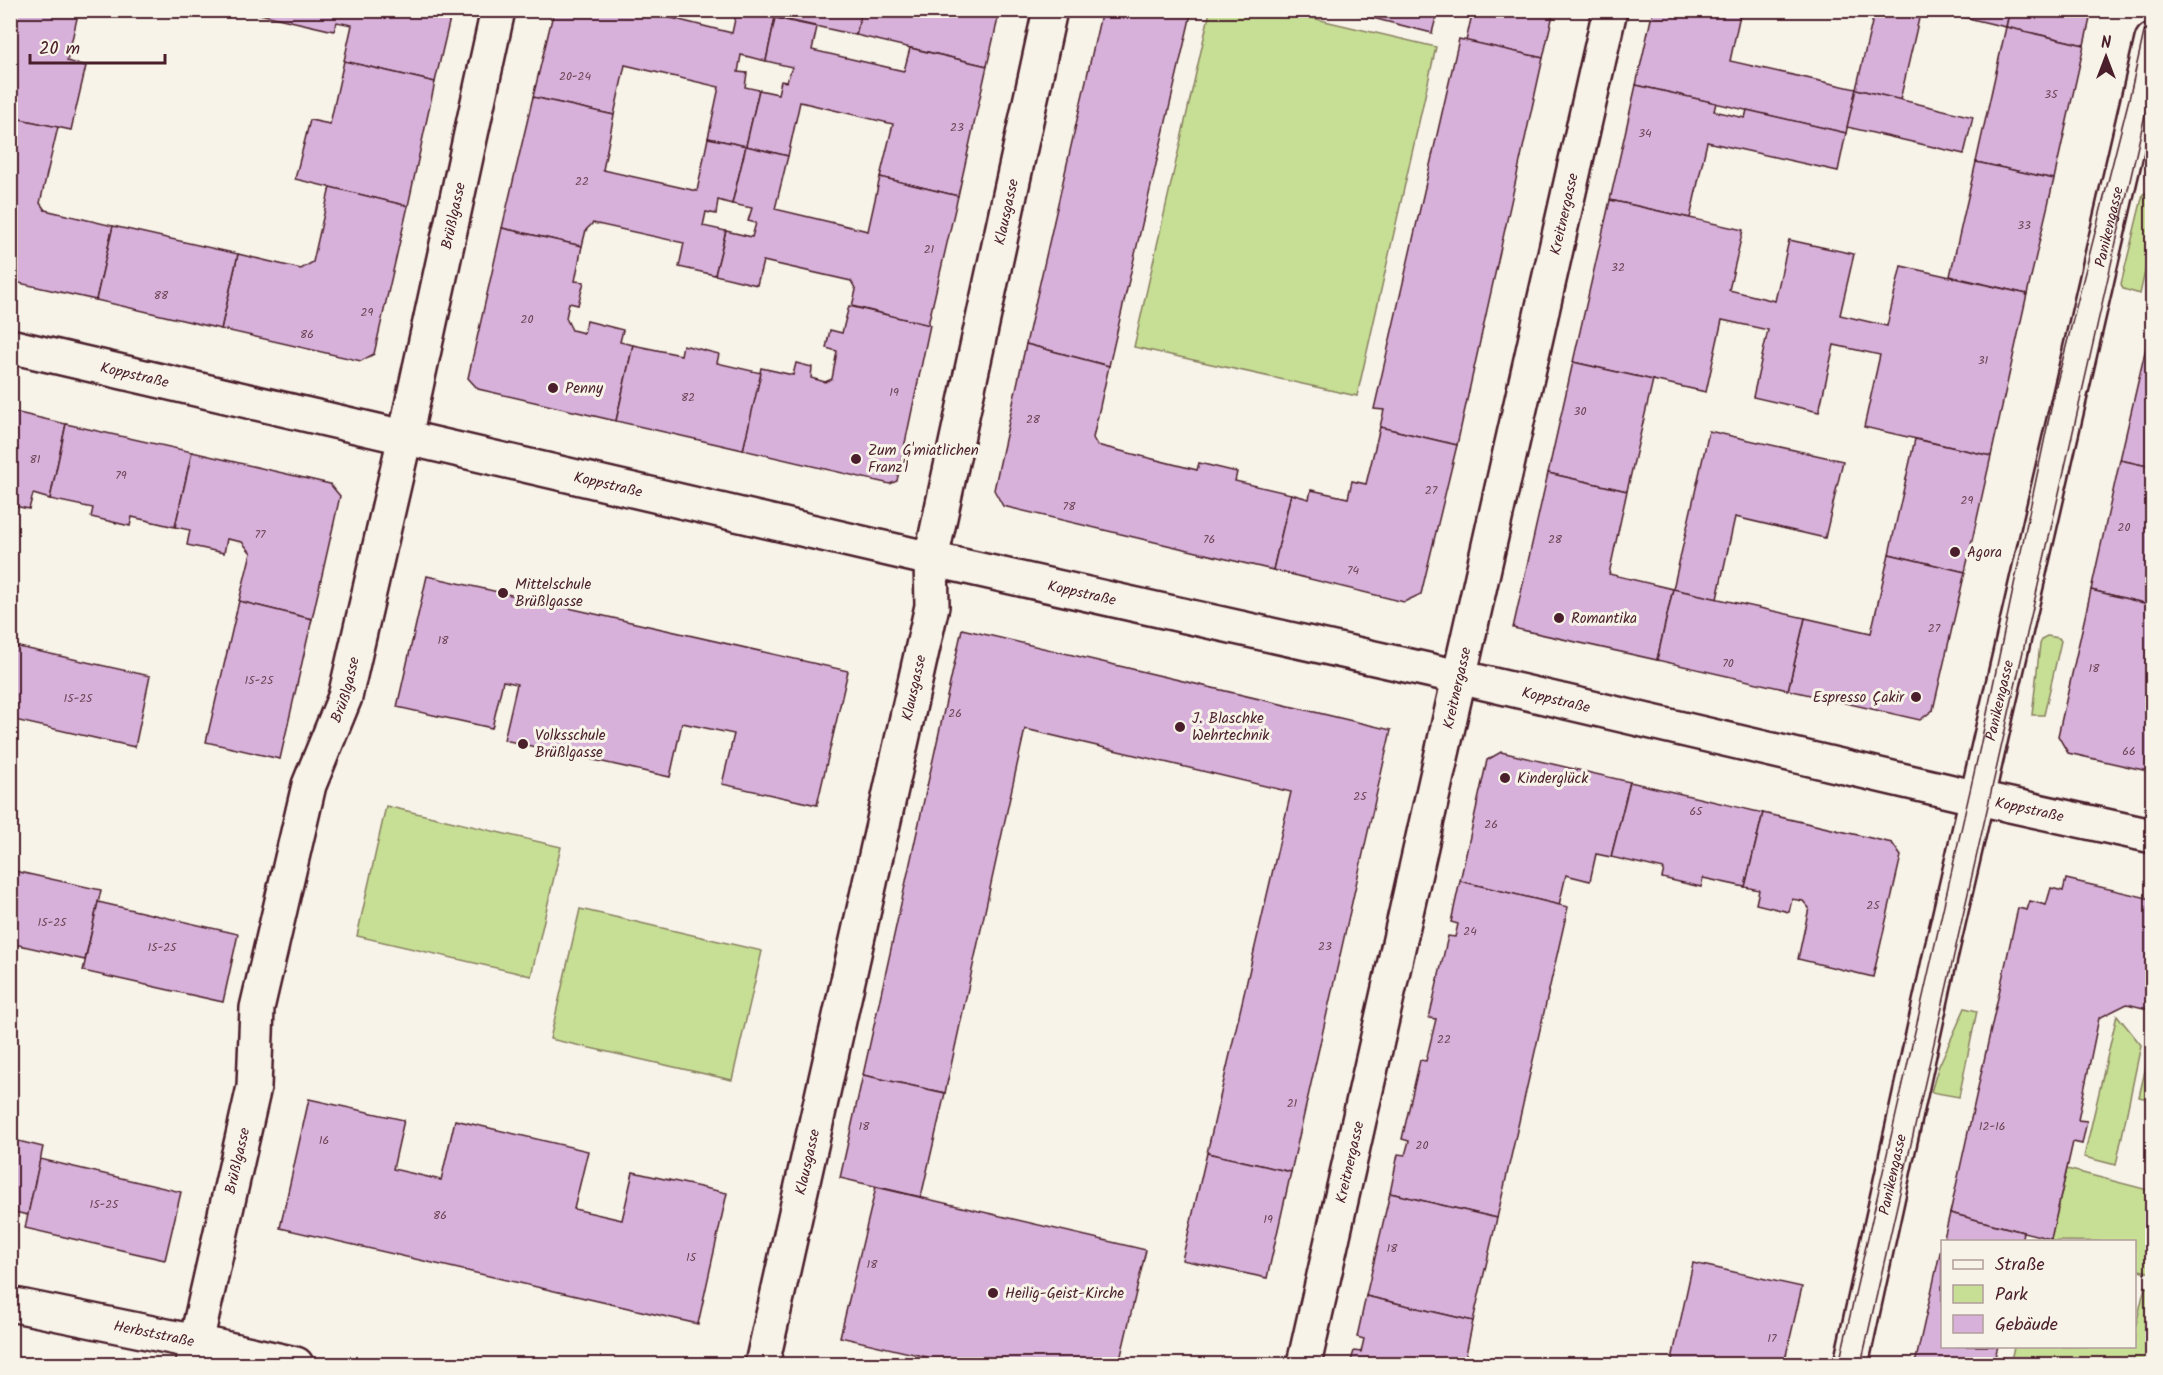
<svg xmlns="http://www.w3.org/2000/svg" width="2163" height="1375" viewBox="0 0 2163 1375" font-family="Kalam,sans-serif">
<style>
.green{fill:#c7df95;stroke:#887f60;stroke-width:1.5}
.building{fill:#d7b1d9;stroke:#4a1f2b;stroke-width:1.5}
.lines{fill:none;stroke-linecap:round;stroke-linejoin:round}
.minor-casing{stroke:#4a1f2b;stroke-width:38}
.secondary-casing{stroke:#4a1f2b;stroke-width:38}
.minor{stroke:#f7f3e8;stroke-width:33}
.secondary{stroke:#f7f3e8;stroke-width:33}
.tram{stroke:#4a1f2b;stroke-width:1.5}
.poi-dot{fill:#4a1f2b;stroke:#f7f3e8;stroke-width:2}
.labels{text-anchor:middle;stroke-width:6;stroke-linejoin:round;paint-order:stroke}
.number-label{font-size:12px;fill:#6d4456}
.street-label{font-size:15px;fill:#4a1f2b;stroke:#f7f3e8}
.poi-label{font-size:15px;fill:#4a1f2b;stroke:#f7f3e8;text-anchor:start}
</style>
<rect width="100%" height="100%" fill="#f7f3e8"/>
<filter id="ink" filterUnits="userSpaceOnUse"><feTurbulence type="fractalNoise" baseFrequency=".0167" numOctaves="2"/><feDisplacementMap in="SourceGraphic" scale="12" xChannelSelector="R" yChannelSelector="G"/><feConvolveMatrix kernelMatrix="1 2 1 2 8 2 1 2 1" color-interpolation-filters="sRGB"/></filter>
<g filter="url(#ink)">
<g class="green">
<polygon points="1210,11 1282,11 1436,47 1357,396 1134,347"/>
<polygon points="2150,191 2152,192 2152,240 2140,294 2123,289 2121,284 2143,194"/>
<polygon points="2047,636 2059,638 2061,641 2044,715 2032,715 2040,644 2043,638"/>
<polygon points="386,806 561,847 531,976 357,936"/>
<polygon points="580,909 762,951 732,1080 550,1039"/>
<polygon points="1965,1008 1977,1011 1959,1097 1931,1092 1938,1068"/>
<polygon points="2117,1015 2141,1045 2116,1165 2084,1157"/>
<polygon points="2152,1040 2152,1100 2139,1097"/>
<polygon points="2067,1169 2152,1191 2152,1273 2135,1269 2134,1242 2050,1241"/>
<polygon points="2145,1287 2152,1289 2152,1364 2010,1364 2014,1347 2134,1346 2135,1328"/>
</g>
<g class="building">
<polygon points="10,10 79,10 67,61 86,66 71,130 10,117"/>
<polygon points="243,10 452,10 435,82 344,61 352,25 337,22 334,31"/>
<polygon points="554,10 639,10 732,33 737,10 775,18 766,61 741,55 738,72 747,73 745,87 759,90 746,146 708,138 719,87 625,65 614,115 533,97"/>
<polygon points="742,10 862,10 856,35"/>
<polygon points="862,10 1000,10 987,66 856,35"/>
<polygon points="1102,10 1192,10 1109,366 1026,344"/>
<polygon points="1341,10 1438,10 1432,33"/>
<polygon points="1473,10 1554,10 1543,58 1466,41"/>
<polygon points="1653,10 1741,10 1730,61 1856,89 1846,133 1636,85"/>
<polygon points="1875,10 1921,10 1900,100 1856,89"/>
<polygon points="1946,10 2010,10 2006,27 1946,13"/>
<polygon points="2010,10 2092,10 2084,45 2006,27"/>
<polygon points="775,18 817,27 812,50 904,71 910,48 987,66 958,196 880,177 893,124 800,102 788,156 746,146 759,90 778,94 781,81 787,82 792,67 766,61"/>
<polygon points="2006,27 2084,45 2054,179 1976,162"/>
<polygon points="1459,39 1543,58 1457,445 1380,427 1384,410 1374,409"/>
<polygon points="344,61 435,82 408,206 295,179 310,120 330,124"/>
<polygon points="1636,85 1716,103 1714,111 1745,118 1747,110 1846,133 1838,171 1707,142 1690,218 1610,200"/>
<polygon points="1856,89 1973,117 1964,154 1847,127"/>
<polygon points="533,97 614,115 603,170 697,191 708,138 746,146 732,204 718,200 716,214 706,212 703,226 726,231 715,275 679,267 684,243 593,223 586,230 582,246 502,228"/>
<polygon points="10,117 58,127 40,203 45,210 113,226 96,300 10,281"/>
<polygon points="746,146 788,156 775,209 868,231 880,177 958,196 928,325 852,306 856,290 851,281 763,261 757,285 715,275 726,231 752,237 756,223 748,221 752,208 732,204"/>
<polygon points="1976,162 2054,179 2027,294 1950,276"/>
<polygon points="330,187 408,206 374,354 361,361 221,329 238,254 301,269 313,262"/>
<polygon points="1610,200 1743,230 1729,290 1775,301 1789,240 1854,254 1840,315 1887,326 1901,266 2027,294 1991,456 1864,427 1880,355 1834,345 1819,412 1753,397 1768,330 1722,320 1706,392 1573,362"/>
<polygon points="113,226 238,254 221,329 96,300"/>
<polygon points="502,228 582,246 575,281 584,282 578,305 569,303 566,318 572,330 584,333 587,321 623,330 620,342 633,345 616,421 478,389 468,378"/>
<polygon points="849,306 930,325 897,481 890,484 743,450 761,368 793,375 796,363 812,367 811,378 825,382 832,379 837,351 826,348 830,330 842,333"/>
<polygon points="2150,330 2152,330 2152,467 2120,460"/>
<polygon points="1026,344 1109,366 1093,438 1097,445 1197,470 1199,463 1237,472 1235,481 1291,494 1273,570 1003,506 994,490"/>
<polygon points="633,345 681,355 683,345 719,354 717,363 761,373 743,450 616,421"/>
<polygon points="1573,362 1653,380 1627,491 1548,473"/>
<polygon points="10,411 66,424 50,499 33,494 29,509 10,505"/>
<polygon points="66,424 192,452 175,527 132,517 130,526 91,517 93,508 50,499"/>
<polygon points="1380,427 1457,445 1421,594 1404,602 1273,570 1291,494 1309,499 1311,490 1348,498 1352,481 1366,484"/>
<polygon points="1709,431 1843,461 1825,538 1735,517 1717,599 1673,589"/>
<polygon points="1915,439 1991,456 1965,572 1889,554"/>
<polygon points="192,452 330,484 340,496 312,619 239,601 251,553 242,542 227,539 224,553 187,545 190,530 175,527"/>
<polygon points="2120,460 2152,467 2152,605 2091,590"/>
<polygon points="1548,473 1627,491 1609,574 1673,589 1657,660 1513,628"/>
<polygon points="1889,554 1965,572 1933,710 1920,720 1788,690 1805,618 1871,633"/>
<polygon points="427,576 848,671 817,805 722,784 734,734 682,723 670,777 504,740 517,684 503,681 492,728 397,707"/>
<polygon points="1673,589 1805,618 1788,690 1657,660"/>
<polygon points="2091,590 2152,605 2152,676 2151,684 2152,686 2152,772 2068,753 2058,736"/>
<polygon points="239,601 312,619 280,759 206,742"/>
<polygon points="962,629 1391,730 1291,1172 1207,1153 1291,792 1025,729 945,1093 863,1075"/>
<polygon points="10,645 150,676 135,747 10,719"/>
<polygon points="1501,752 1630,782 1611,857 1596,854 1590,881 1566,875 1559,905 1460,881 1487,760"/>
<polygon points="1630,782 1763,813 1745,887 1703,878 1701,887 1662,878 1664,869 1611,857"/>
<polygon points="1763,813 1892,843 1901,856 1873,977 1798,959 1809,908 1803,901 1792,899 1789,912 1756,904 1759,890 1745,887"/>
<polygon points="10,870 101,890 85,960 10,943"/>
<polygon points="2066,879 2152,899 2152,1010 2127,1004 2099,1018 2078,1120 2087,1121 2082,1144 2073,1142 2051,1239 1950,1213 2018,908 2027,910 2030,901 2046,905 2051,888 2063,891"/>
<polygon points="1460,881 1568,907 1497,1218 1390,1193 1398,1154 1405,1155 1409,1141 1402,1139 1420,1060 1426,1061 1436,1019 1429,1018 1448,936 1455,937 1458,924 1451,922"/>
<polygon points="98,902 238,934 223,1002 83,971"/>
<polygon points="863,1075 945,1093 921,1197 840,1178"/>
<polygon points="309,1099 404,1120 393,1169 441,1180 455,1120 588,1151 574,1209 622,1220 633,1172 727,1193 698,1324 280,1228"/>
<polygon points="10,1139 43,1147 28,1215 10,1211"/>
<polygon points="1207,1153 1291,1172 1267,1278 1182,1260"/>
<polygon points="40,1159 181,1192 165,1260 25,1228"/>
<polygon points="876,1187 1146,1250 1119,1364 926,1364 927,1357 840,1337"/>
<polygon points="1390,1193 1497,1218 1473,1321 1366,1296"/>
<polygon points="1950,1213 2023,1232 2021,1242 1943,1242"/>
<polygon points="1942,1244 1942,1346 1998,1346 1993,1364 1915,1364"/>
<polygon points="1693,1263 1802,1287 1784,1364 1671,1364"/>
<polygon points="1366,1296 1473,1321 1464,1364 1350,1364 1354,1351 1361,1352 1364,1339 1357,1337"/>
</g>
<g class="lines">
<defs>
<g id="minor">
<path id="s1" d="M10,1304L196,1342L296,1364"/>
<path id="s2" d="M193,1364L196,1342L254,1087L257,1008L309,785L345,697L405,437L498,10"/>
<path id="s3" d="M762,1364L932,606L931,559L1050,10"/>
<path id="s4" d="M1304,1364L1610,10"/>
<path id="s5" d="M1851,1364L1941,953L2152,40"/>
</g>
<g id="secondary">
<path id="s6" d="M10,346L931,559L1459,677L1978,798L2152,836"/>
</g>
</defs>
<use href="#minor" class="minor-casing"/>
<use href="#secondary" class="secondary-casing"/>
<use href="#minor" class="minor"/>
<use href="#secondary" class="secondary"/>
<g class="tram">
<polyline points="1839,1364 1980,747 2054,394 2130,95 2149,10"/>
<polyline points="1861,1364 2152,84"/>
</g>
</g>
</g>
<g class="poi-dot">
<circle cx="553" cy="388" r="6"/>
<circle cx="856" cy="459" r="6"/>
<circle cx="1955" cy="552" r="6"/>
<circle cx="503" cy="593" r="6"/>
<circle cx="1559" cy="618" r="6"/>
<circle cx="1916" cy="697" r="6"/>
<circle cx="1180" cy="727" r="6"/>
<circle cx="523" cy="744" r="6"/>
<circle cx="1505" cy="778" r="6"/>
<circle cx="993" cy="1293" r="6"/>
</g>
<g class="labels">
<g class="number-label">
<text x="575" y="80">20-24</text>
<text x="2051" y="98">35</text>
<text x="957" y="131">23</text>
<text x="1645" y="137">34</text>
<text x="582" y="185">22</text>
<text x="2024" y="229">33</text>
<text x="929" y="253">21</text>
<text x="1618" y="271">32</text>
<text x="161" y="299">88</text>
<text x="367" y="316">29</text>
<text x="527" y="323">20</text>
<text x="307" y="338">86</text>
<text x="1983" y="364">31</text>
<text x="894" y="396">19</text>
<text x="688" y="401">82</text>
<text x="1580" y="415">30</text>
<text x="1033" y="423">28</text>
<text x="35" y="463">81</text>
<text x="121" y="479">79</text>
<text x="1431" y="494">27</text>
<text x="1967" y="504">29</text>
<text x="1069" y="510">78</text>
<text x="2124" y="531">20</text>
<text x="260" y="538">77</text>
<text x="1209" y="543">76</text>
<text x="1555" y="543">28</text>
<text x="1353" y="574">74</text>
<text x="1934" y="632">27</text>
<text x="443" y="644">18</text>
<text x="1728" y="667">70</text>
<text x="2094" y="672">18</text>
<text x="259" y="684">15-25</text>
<text x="78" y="702">15-25</text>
<text x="955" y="717">26</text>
<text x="2129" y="755">66</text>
<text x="1360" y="800">25</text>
<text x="1696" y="815">65</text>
<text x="1491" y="828">26</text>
<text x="1873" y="909">25</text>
<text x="52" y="926">15-25</text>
<text x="1470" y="935">24</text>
<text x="1325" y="950">23</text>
<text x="162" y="951">15-25</text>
<text x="1444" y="1043">22</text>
<text x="1292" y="1107">21</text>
<text x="864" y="1130">18</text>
<text x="1992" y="1130">12-16</text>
<text x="324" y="1144">16</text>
<text x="1422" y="1149">20</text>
<text x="104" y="1208">15-25</text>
<text x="440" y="1219">86</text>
<text x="1268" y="1223">19</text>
<text x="1392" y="1252">18</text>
<text x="691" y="1261">15</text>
<text x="872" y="1268">18</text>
<text x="1772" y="1342">17</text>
</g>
<g class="street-label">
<text dy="5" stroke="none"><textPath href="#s3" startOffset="1179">Klausgasse</textPath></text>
<text dy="5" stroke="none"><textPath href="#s4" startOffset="1179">Kreitnergasse</textPath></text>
<text dy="5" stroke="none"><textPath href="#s2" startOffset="1180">Brüßlgasse</textPath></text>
<text dy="5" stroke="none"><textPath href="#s5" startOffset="1166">Panikengasse</textPath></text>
<text dy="5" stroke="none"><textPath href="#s6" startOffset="128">Koppstraße</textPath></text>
<text dy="5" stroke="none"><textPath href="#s6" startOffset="614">Koppstraße</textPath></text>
<text dy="5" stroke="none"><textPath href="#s6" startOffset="1100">Koppstraße</textPath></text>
<text dy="5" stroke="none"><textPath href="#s4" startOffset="693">Kreitnergasse</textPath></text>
<text dy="5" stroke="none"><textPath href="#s2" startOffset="694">Brüßlgasse</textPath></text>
<text dy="5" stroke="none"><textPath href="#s3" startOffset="693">Klausgasse</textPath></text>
<text dy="5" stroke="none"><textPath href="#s6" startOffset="1586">Koppstraße</textPath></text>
<text dy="5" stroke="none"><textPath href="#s5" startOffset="680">Panikengasse</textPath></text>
<text dy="5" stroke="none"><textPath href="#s6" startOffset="2072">Koppstraße</textPath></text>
<text dy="5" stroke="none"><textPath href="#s2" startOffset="208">Brüßlgasse</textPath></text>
<text dy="5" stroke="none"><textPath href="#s4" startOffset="207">Kreitnergasse</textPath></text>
<text dy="5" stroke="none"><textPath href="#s3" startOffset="207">Klausgasse</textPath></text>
<text dy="5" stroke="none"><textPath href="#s5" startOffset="194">Panikengasse</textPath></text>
<text dy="5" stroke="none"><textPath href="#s1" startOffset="147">Herbststraße</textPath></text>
</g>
<g class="poi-label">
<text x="565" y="393">Penny</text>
<text x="868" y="455">Zum G'miatlichen<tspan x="868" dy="17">Franz'l</tspan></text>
<text x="1967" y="557">Agora</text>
<text x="515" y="589">Mittelschule<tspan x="515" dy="17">Brüßlgasse</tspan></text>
<text x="1571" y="623">Romantika</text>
<text x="1904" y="702" text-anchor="end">Espresso Çakir</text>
<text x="1192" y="723">J. Blaschke<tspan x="1192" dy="17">Wehrtechnik</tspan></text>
<text x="535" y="740">Volksschule<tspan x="535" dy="17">Brüßlgasse</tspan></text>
<text x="1517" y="783">Kinderglück</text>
<text x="1005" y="1298">Heilig-Geist-Kirche</text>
</g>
</g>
<rect width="2163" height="1375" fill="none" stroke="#f7f3e8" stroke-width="36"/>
<rect x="18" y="18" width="2127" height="1339" fill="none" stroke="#4a1f2b" stroke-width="2" filter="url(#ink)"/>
<rect x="1941" y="1240" width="195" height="108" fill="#f7f3e8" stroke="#b29e9c" stroke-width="1.5"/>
<rect x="1953" y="1260" width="30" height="9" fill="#f7f3e8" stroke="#b29e9c" stroke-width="1.5"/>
<text x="1995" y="1270" font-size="18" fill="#4a1f2b">Straße</text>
<rect x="1953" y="1285" width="30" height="18" fill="#c7df95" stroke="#b29e9c" stroke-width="1.5"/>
<text x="1995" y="1300" font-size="18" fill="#4a1f2b">Park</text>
<rect x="1953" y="1315" width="30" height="18" fill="#d7b1d9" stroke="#b29e9c" stroke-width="1.5"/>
<text x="1995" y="1330" font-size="18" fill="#4a1f2b">Gebäude</text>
<g transform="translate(2106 57)" stroke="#f7f3e8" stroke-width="4.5" paint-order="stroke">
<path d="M0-4.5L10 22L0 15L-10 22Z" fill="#4a1f2b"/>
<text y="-9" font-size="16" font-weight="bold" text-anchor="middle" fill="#4a1f2b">N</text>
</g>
<path d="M30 54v9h135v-9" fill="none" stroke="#4a1f2b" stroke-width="3"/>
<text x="39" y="54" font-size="18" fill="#4a1f2b" stroke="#f7f3e8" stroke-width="4.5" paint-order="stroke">20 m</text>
</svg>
